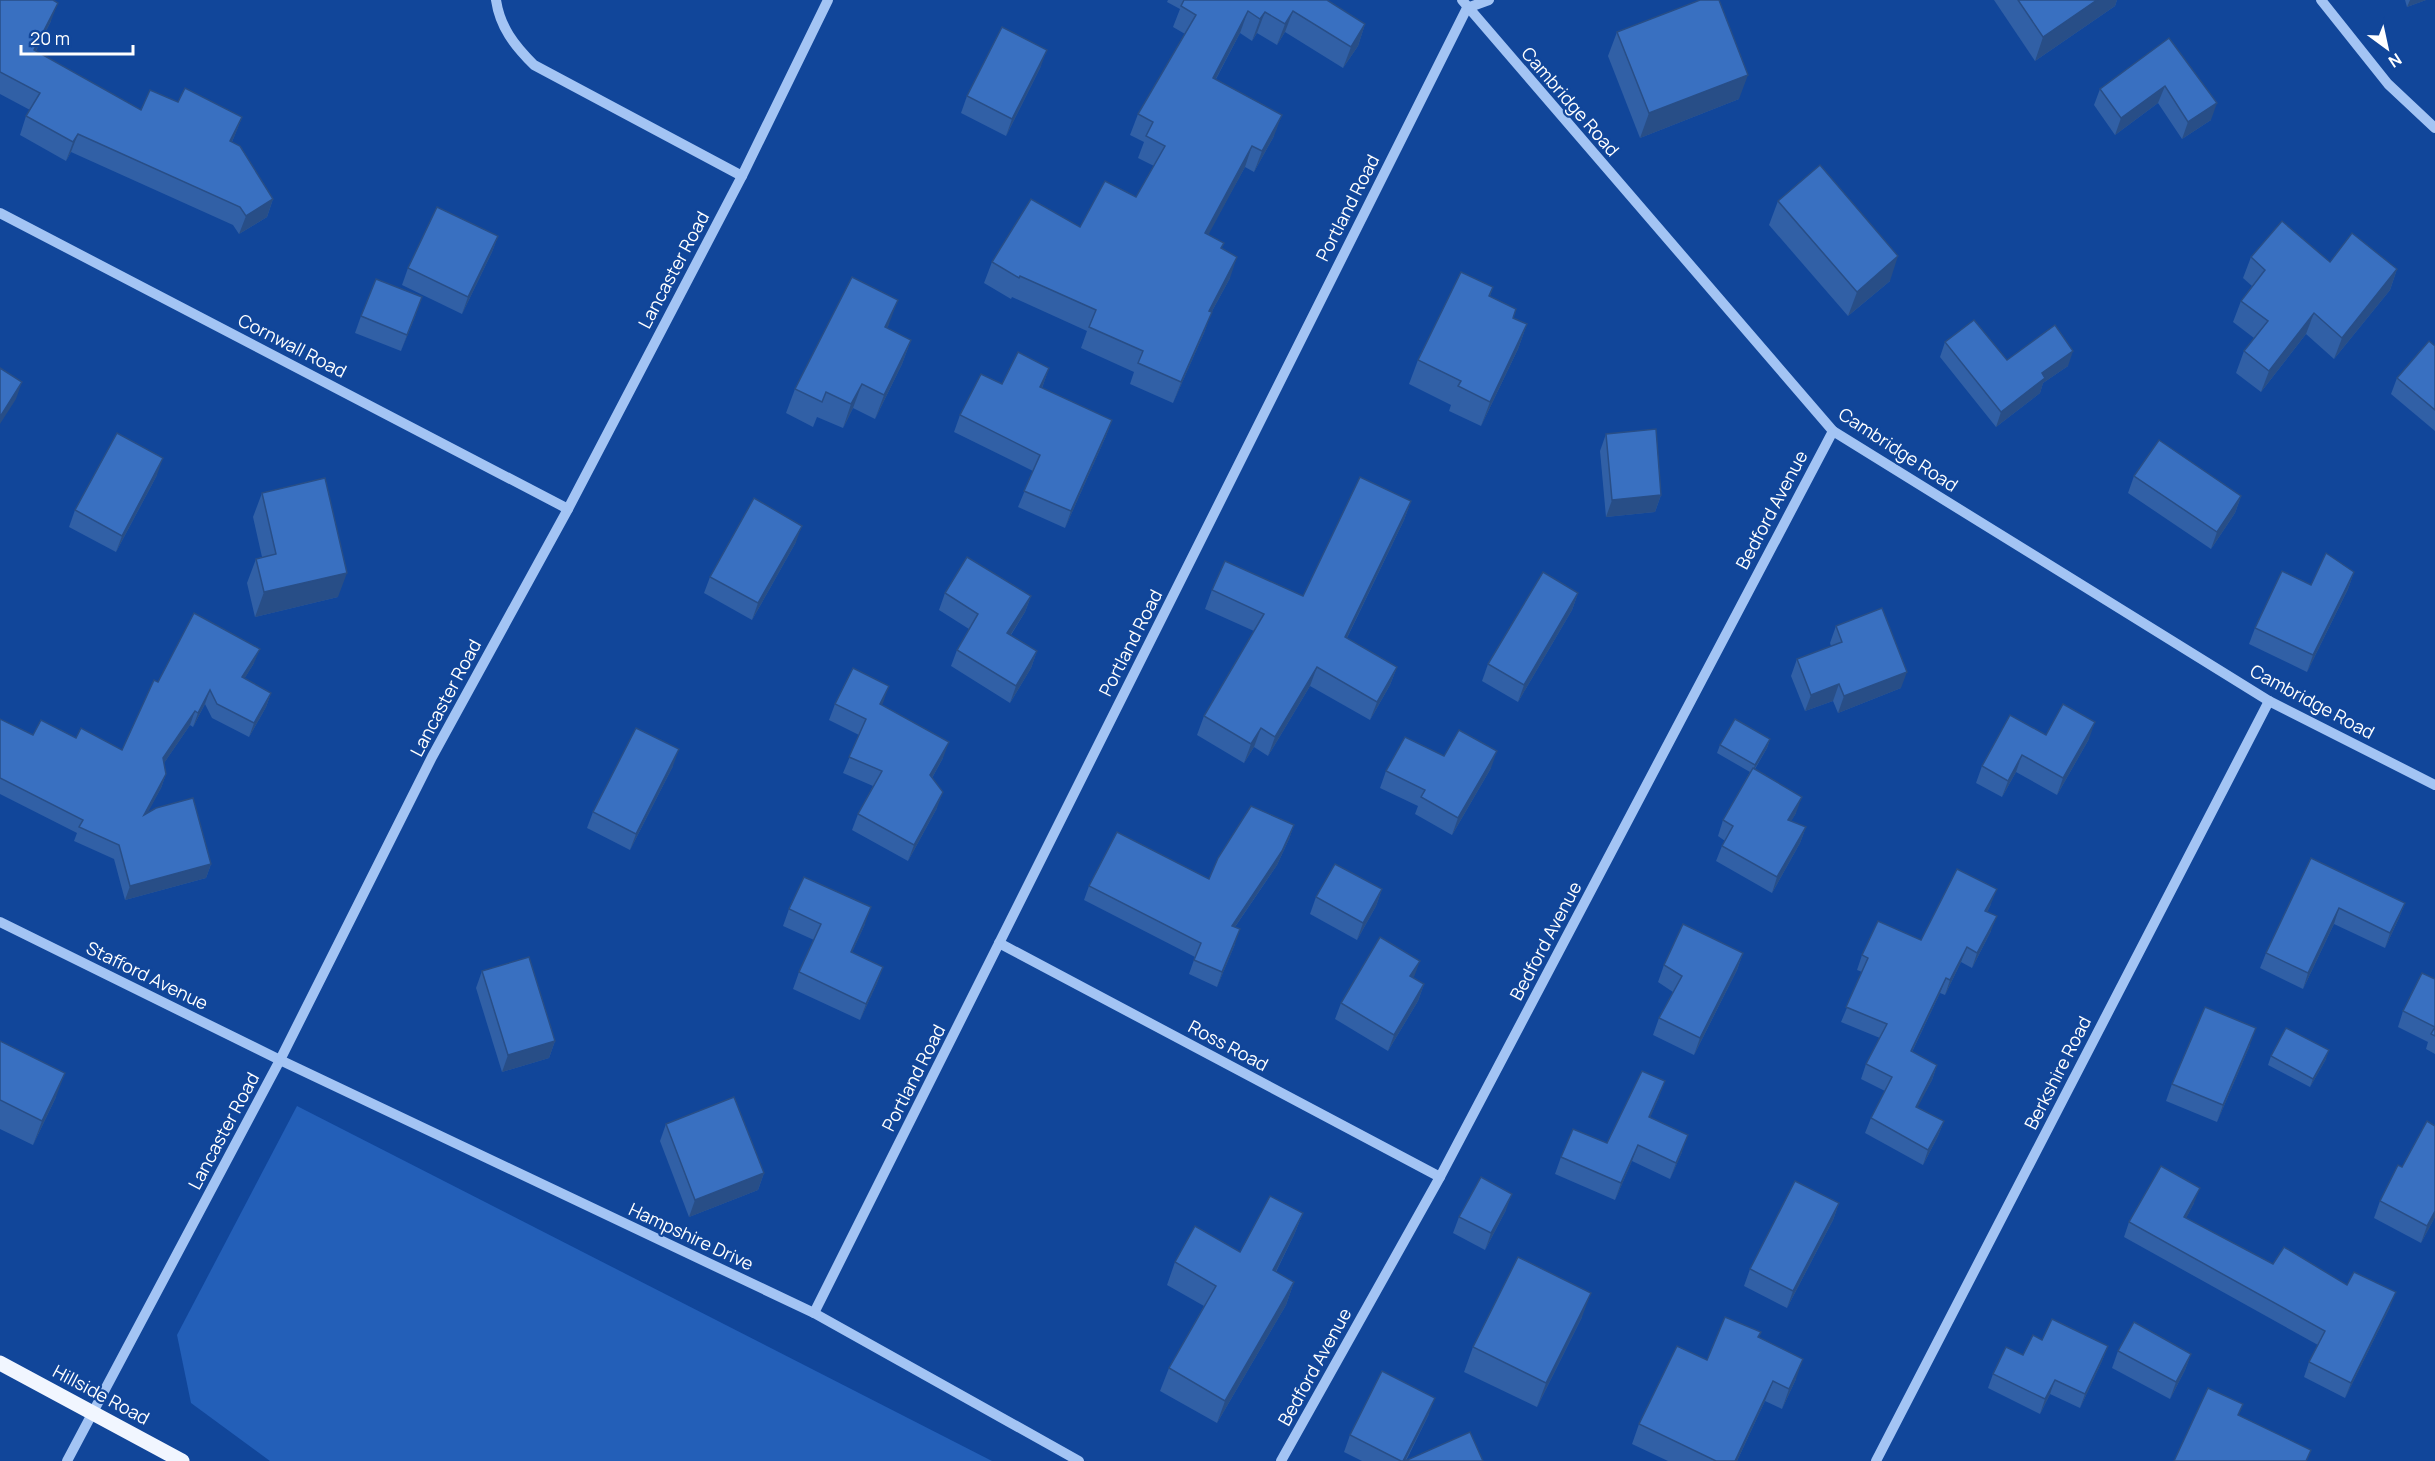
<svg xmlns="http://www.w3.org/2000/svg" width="2435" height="1461" viewBox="0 0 2435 1461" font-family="Manrope,sans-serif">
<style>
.green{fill:#235fb8}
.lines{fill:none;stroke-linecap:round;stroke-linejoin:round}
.minor{stroke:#a3c4f4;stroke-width:10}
.major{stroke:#f1f6ff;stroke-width:15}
.wall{fill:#3160a6}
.shaded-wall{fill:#284e87}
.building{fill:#3970c1;stroke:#284e87;stroke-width:1.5}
.labels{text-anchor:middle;stroke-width:4.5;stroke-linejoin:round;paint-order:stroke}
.street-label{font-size:18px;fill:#fff;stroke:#11469a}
</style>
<rect width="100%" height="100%" fill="#11469a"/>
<polygon class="green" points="297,1106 992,1461 270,1461 191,1403 177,1335"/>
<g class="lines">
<g class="minor">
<path d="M496,0C500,27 514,45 534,65L742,176"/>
<polyline points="1462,0 1833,431 2269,701 2435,785"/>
<polyline points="2321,0 2388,84 2435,128"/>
<polyline points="0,213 568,509"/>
<polyline points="0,922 280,1060 814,1313 1079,1461"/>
<polyline points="999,943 1440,1177"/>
<polyline points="814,1313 1467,8 1489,0"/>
<polyline points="67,1461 280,1060 432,757 568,509 742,176 828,0"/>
<polyline points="1281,1461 1440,1177 1833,431"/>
<polyline points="1876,1461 2269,701"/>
</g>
<polyline class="major" points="0,1363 182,1461"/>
</g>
<g class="wall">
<polygon points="0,0 51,21 36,51 141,110 178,102 242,117 232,142 273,199 267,217 239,234 233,225 71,152 66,161 20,135 26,116 30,110 0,94"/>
<polygon points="1168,0 1327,0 1365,24 1358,46 1343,68 1285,32 1277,45 1257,33 1252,41 1240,33 1216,79 1274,136 1254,172 1245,167 1208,234 1222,249 1230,278 1211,313 1204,333 1173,403 1130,384 1134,372 1081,348 1087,331 1012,297 1011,299 984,283 992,262 1080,227 1136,197 1154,166 1138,158 1144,142 1130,135 1138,114 1185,34 1173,27 1180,9 1167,2"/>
<polygon points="1994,0 2117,0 2115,6 2035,61"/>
<polygon points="2405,0 2426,0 2407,7"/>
<polygon points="1617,32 1739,99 1640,138 1608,56"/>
<polygon points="2169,38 2211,120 2182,139 2158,103 2115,135 2094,105 2100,89"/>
<polygon points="1041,66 1006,136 961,113 967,96"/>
<polygon points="1778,201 1890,281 1848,316 1769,225"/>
<polygon points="498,236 492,252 462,314 402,285 408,268"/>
<polygon points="2251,257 2330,262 2397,269 2390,290 2334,359 2306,334 2261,392 2236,373 2244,351 2254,338 2233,322 2241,301 2252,286 2243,278"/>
<polygon points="1493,287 1490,296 1513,318 1527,324 1518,349 1481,426 1449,411 1451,405 1409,384 1418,360"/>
<polygon points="416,314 401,351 355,333 361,316"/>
<polygon points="889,324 887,328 911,340 902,364 875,419 853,408 843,428 817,417 813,427 786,413 795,389"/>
<polygon points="1945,342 2007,360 2068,366 2043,383 2040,393 1996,427 1940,357"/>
<polygon points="2435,346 2435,431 2391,394 2397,378"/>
<polygon points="1049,368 1042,388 1112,420 1106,436 1065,528 1018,507 1033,471 954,432 960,415 1002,384"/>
<polygon points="1606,434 1661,495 1655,512 1606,517 1600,451"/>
<polygon points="157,475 116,552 69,527 75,510"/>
<polygon points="2134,476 2241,496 2235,513 2211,549 2128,493"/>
<polygon points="262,493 338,597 255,617 247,583 256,559 262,557 253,517"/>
<polygon points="1411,501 1404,520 1347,638 1397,667 1390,685 1370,720 1310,686 1268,756 1254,747 1244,763 1197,735 1204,716 1254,631 1205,609 1212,590 1303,596"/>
<polygon points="796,542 752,620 704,593 710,577"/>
<polygon points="2354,572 2348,589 2307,672 2249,644 2255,628 2311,585"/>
<polygon points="945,593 1031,596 1025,612 1011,635 1037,651 1031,668 1010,703 951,666 957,650 969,629 939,610"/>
<polygon points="1578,593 1572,610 1518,702 1482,681 1488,664"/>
<polygon points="1836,626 1901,688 1838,713 1833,701 1805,711 1791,676 1797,659 1831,646 1830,643"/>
<polygon points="254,663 244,679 271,693 266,707 249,737 212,718 205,704 193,727 190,725 164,763 166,774 161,788 147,813 211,864 206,878 125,900 114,859 74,841 77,833 0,794 0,719 33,735 76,738 122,750 158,682"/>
<polygon points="835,704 882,705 943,758 932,778 937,808 908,861 852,830 858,814 873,786 843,773 859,735 829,720"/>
<polygon points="2046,735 2089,739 2057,795 2016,772 2002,797 1976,783 1982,766"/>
<polygon points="1770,739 1767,748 1755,769 1796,813 1791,821 1806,827 1800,843 1772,893 1716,861 1722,846 1725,841 1718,836 1723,820 1750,772 1717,753 1720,745"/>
<polygon points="1444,756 1491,768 1452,835 1415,814 1418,806 1380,788 1386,771"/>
<polygon points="673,766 630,850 587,828 593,812"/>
<polygon points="1294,825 1289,839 1277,865 1235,927 1235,944 1217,987 1189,974 1195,957 1084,900 1089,886 1209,879"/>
<polygon points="2311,858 2405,903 2399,918 2385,948 2334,924 2303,989 2260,968 2266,953"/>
<polygon points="1382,889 1376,906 1357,940 1310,914 1316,897"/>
<polygon points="1991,904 1987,912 1991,931 1972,968 1961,962 1945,995 1940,993 1912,1052 1937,1065 1932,1080 1917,1107 1944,1121 1938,1136 1923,1165 1865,1133 1871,1118 1885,1091 1861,1079 1866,1064 1880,1038 1841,1022 1862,972 1857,970 1862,955 1921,940"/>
<polygon points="789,909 865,924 852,952 883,967 877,983 860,1020 793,989 799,972 814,940 783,926"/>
<polygon points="1743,953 1737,970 1694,1055 1653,1035 1659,1018 1673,992 1658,982 1664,965"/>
<polygon points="482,971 555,1041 549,1058 502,1072 476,988"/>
<polygon points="2435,979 2435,1054 2426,1049 2428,1042 2398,1027 2403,1011"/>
<polygon points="1424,984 1418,1001 1388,1051 1335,1019 1341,1003"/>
<polygon points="0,1041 56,1097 33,1145 0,1129"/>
<polygon points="2250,1045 2217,1122 2166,1101 2172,1084"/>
<polygon points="2271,1056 2326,1059 2310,1087 2268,1065"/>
<polygon points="1659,1097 1650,1117 1682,1152 1670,1179 1632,1161 1615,1200 1555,1174 1561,1157 1607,1143"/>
<polygon points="666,1124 764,1173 758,1190 689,1217 660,1141"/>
<polygon points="2402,1167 2435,1217 2421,1243 2374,1218 2380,1201"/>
<polygon points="1839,1203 1833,1220 1787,1308 1744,1286 1750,1269"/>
<polygon points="2194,1203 2186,1218 2273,1264 2347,1285 2390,1307 2345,1398 2304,1377 2309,1362 2318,1345 2124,1237 2129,1222"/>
<polygon points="1506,1210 1485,1250 1453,1233 1459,1217"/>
<polygon points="1303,1213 1294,1235 1276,1272 1294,1282 1286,1305 1217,1423 1160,1391 1169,1368 1204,1306 1167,1285 1175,1262 1240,1252"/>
<polygon points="1582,1317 1537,1407 1464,1372 1473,1347"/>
<polygon points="1759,1338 1796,1379 1782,1409 1765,1401 1737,1461 1668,1461 1632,1444 1639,1424 1707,1360"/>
<polygon points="2042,1340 2108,1346 2102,1361 2080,1408 2050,1394 2040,1414 1988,1388 1993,1374 2023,1355"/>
<polygon points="2118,1351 2191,1354 2185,1370 2170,1399 2112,1368"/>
<polygon points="1429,1414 1406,1461 1483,1461 1362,1461 1344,1452 1350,1435"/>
</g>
<g class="shaded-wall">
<polygon points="2097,0 2117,0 2115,6 2035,61 2043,37"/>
<polygon points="2410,0 2426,0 2407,7"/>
<polygon points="58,3 51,21 27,68 34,50"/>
<polygon points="1248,11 1240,33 1205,99 1213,78"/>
<polygon points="1293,11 1285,32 1277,45 1285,24"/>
<polygon points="1265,12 1257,33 1252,41 1260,19"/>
<polygon points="1365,24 1358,46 1343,68 1351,47"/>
<polygon points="1047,50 1041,66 1006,136 1012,119"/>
<polygon points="1748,75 1739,99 1640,138 1649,113"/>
<polygon points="2165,86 2158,103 2115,135 2121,118"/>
<polygon points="2217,103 2211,120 2182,139 2188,122"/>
<polygon points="1282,115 1274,136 1254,172 1262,151"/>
<polygon points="242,117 235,135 223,160 230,141"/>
<polygon points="78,134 71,152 66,161 73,142"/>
<polygon points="1252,146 1245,167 1198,254 1205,233"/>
<polygon points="273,199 267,217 239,234 246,216"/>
<polygon points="498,236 492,252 462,314 468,297"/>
<polygon points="1898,256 1890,281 1848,316 1857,292"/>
<polygon points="1237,257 1230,278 1211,313 1204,333 1173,403 1209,311"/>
<polygon points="2397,269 2390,290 2334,359 2342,338"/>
<polygon points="422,297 416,314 401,351 407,335"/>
<polygon points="898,300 889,324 876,351 885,327"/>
<polygon points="2314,313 2306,334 2261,392 2269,371"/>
<polygon points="1527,324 1518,349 1481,426 1490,402"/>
<polygon points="911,340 902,364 875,419 884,395"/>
<polygon points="2073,351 2068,366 2043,383 2040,393 1996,427 2001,412 2042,373"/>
<polygon points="1049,368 1043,385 1034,404 1040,387"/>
<polygon points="22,382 16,399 0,424 0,417"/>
<polygon points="862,384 853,408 843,428 851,404"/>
<polygon points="1112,420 1106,436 1065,528 1071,511"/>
<polygon points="163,458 157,475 116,552 122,536"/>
<polygon points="1661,495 1655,512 1606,517 1612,500"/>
<polygon points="2241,496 2235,513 2211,549 2217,532"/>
<polygon points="1411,501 1404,520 1338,656 1345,637"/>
<polygon points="802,526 796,542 752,620 758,603"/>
<polygon points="2354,572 2348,589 2307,672 2313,655"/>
<polygon points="347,573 338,597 255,617 264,592"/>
<polygon points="1578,593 1572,610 1518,702 1524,685"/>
<polygon points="1031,596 1025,612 1001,650 1007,633"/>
<polygon points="260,649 254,663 237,691 242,677"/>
<polygon points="1037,651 1031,668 1010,703 1016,686"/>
<polygon points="1317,667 1310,686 1268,756 1275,737"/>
<polygon points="1397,667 1390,685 1370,720 1377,702"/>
<polygon points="1907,672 1901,688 1838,713 1844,696"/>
<polygon points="1839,684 1833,701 1805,711 1811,695"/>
<polygon points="889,686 883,703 874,720 880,704"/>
<polygon points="210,690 205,704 193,727 198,713"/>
<polygon points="271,693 266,707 249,737 254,723"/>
<polygon points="195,711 190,725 158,772 163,758"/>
<polygon points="2095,722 2089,739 2057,795 2063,778"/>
<polygon points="1261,728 1254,747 1244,763 1251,744"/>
<polygon points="1770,739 1767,748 1752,773 1755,765"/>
<polygon points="949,742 943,758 924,792 930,775"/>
<polygon points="679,749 673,766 630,850 636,834"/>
<polygon points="1497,751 1491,768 1452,835 1458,818"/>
<polygon points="2022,755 2016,772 2002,797 2008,781"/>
<polygon points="166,774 161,788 139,829 144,815"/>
<polygon points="943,792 937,808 908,861 914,845"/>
<polygon points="1802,797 1796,813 1783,836 1788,820"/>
<polygon points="1294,825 1289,839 1277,865 1226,940 1232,926"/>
<polygon points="1806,827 1800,843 1772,893 1777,877"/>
<polygon points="211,864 206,878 125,900 130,886"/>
<polygon points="1382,889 1376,906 1357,940 1363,923"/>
<polygon points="1997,889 1991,904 1980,926 1985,911"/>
<polygon points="2405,903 2399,918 2385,948 2390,933"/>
<polygon points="871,907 865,924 845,968 851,952"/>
<polygon points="2339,908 2334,924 2303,989 2308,973"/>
<polygon points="1997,916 1991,931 1972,968 1977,953"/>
<polygon points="1240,929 1235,944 1217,987 1222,972"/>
<polygon points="1967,947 1961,962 1945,995 1950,980"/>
<polygon points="1743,953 1737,970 1694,1055 1700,1038"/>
<polygon points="1420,961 1414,977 1404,993 1410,976"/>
<polygon points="883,967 877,983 860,1020 866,1004"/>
<polygon points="1946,978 1940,993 1905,1066 1911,1051"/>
<polygon points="1424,984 1418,1001 1388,1051 1394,1035"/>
<polygon points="2256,1028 2250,1045 2217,1122 2223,1105"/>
<polygon points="555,1041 549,1058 502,1072 508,1055"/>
<polygon points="2329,1050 2326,1059 2310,1087 2313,1079"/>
<polygon points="1937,1065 1932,1080 1910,1122 1916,1107"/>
<polygon points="65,1073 56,1097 33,1145 42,1121"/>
<polygon points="1665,1081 1659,1097 1643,1134 1649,1117"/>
<polygon points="1944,1121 1938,1136 1923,1165 1928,1150"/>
<polygon points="1688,1135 1682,1152 1670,1179 1676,1163"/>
<polygon points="1638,1145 1632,1161 1615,1200 1621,1183"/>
<polygon points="764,1173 758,1190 689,1217 695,1200"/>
<polygon points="2200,1188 2194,1203 2179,1232 2184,1217"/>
<polygon points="1512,1194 1506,1210 1485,1250 1491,1233"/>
<polygon points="1839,1203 1833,1220 1787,1308 1793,1291"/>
<polygon points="2435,1211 2435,1217 2421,1243 2427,1226"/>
<polygon points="1303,1213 1294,1235 1265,1293 1273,1270"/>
<polygon points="1294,1282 1286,1305 1217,1423 1225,1401"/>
<polygon points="2396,1292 2390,1307 2345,1398 2351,1383"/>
<polygon points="1591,1293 1582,1317 1537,1407 1546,1383"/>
<polygon points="2108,1346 2102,1361 2080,1408 2085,1394"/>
<polygon points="2191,1354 2185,1370 2170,1399 2176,1382"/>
<polygon points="1803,1359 1796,1379 1782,1409 1789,1389"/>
<polygon points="2055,1380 2050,1394 2040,1414 2045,1399"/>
<polygon points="1773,1381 1765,1401 1737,1461 1735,1461"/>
<polygon points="1435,1398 1429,1414 1405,1461 1403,1461"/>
</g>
<g class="building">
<polygon points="0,0 53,0 58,3 34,50 141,110 150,90 178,102 185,88 242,117 230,141 240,146 273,199 246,216 240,207 78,134 73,142 26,116 40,93 0,72"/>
<polygon points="1184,0 1327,0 1365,24 1351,47 1293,11 1285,24 1265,12 1260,19 1248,11 1213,78 1282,115 1262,151 1252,146 1205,233 1224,243 1221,248 1237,257 1209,311 1212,312 1181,382 1138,363 1143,351 1089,327 1096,310 1020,276 1019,278 992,262 1031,199 1080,227 1105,181 1136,197 1165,146 1146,136 1153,122 1138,114 1196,15 1181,6"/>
<polygon points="1700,0 1719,0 1748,75 1649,113 1617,32"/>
<polygon points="2018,0 2097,0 2043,37"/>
<polygon points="1002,27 1047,50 1012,119 967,96"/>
<polygon points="2169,38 2217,103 2188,122 2165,86 2121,118 2100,89"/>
<polygon points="1820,165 1898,256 1857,292 1778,201"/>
<polygon points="437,207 498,236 468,297 408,268"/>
<polygon points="2282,221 2330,262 2352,233 2397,269 2342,338 2314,313 2269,371 2244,351 2268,321 2241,301 2265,270 2251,257"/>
<polygon points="1461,272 1493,287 1489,296 1516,309 1513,318 1527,324 1490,402 1458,386 1461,381 1418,360"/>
<polygon points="852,277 898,300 885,327 911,340 884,395 862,384 851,404 826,392 822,402 795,389"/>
<polygon points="376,279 422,297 407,335 361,316"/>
<polygon points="1974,320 2007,360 2055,325 2073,351 2042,373 2045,378 2001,412 1945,342"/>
<polygon points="2429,341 2435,346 2435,410 2397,378"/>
<polygon points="1018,352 1049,368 1040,387 1112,420 1071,511 1024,491 1040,455 960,415 981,374 1002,384"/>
<polygon points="0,368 22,382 0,417"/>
<polygon points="1656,429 1661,495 1612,500 1606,434"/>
<polygon points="117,433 163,458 122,536 75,510"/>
<polygon points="2159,440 2241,496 2217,532 2134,476"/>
<polygon points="1360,477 1411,501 1345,637 1397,667 1377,702 1317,667 1275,737 1261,728 1251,744 1204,716 1264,614 1212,590 1225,561 1303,596"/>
<polygon points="325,478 347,573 264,592 256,559 276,554 262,493"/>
<polygon points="754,498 802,526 758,603 710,577"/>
<polygon points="2326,553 2354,572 2313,655 2255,628 2282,571 2311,585"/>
<polygon points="967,557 1031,596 1007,633 1037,651 1016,686 957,650 978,614 945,593"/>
<polygon points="1543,572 1578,593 1524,685 1488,664"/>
<polygon points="1882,608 1907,672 1844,696 1839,684 1811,695 1797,659 1842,642 1836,626"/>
<polygon points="194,613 260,649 242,677 271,693 254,723 217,704 210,690 198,713 195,711 163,758 166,774 144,815 156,808 193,798 211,864 130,886 119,845 79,827 83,820 0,778 0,719 33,735 41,720 76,738 81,728 122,750 154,680 158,682"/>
<polygon points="853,668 889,686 880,704 949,742 930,775 943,792 914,845 858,814 882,771 849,757 866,719 835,704"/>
<polygon points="2063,704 2095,722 2063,778 2022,755 2008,781 1982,766 2010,715 2046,735"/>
<polygon points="1735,719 1770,739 1755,765 1720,745"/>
<polygon points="636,728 679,749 636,834 593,812"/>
<polygon points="1459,730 1497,751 1458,818 1421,797 1425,790 1386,771 1405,737 1444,756"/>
<polygon points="1753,768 1802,797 1788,820 1806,827 1777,877 1722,846 1733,826 1723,820"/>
<polygon points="1251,806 1294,825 1282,851 1232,926 1240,929 1222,972 1194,960 1201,943 1089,886 1117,832 1209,879 1218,858"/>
<polygon points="2311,858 2405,903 2390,933 2339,908 2308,973 2266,953"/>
<polygon points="1335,864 1382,889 1363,923 1316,897"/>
<polygon points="1957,869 1997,889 1985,911 1997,916 1977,953 1967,947 1950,980 1946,978 1911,1051 1937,1065 1916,1107 1944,1121 1928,1150 1871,1118 1892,1077 1866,1064 1887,1024 1846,1007 1868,958 1862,955 1878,921 1921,940"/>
<polygon points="804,877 871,907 851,952 883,967 866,1004 799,972 821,924 789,909"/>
<polygon points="1683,924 1743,953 1700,1038 1659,1018 1682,976 1664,965"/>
<polygon points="1380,937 1420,961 1410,976 1424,984 1394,1035 1341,1003"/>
<polygon points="529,957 555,1041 508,1055 482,971"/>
<polygon points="2422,973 2435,979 2435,1036 2431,1034 2435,1027 2403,1011"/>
<polygon points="2205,1007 2256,1028 2223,1105 2172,1084"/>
<polygon points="2286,1028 2329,1050 2313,1079 2271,1056"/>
<polygon points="0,1041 65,1073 42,1121 0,1100"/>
<polygon points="1642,1071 1665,1081 1649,1117 1688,1135 1676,1163 1638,1145 1621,1183 1561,1157 1573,1129 1607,1143"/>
<polygon points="734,1097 764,1173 695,1200 666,1124"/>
<polygon points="2427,1121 2435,1126 2435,1211 2427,1226 2380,1201 2398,1165 2402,1167"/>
<polygon points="2161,1166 2200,1188 2184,1217 2273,1264 2284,1247 2347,1285 2354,1272 2396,1292 2351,1383 2309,1362 2325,1331 2129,1222"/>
<polygon points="1481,1177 1512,1194 1491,1233 1459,1217"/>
<polygon points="1795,1181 1839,1203 1793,1291 1750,1269"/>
<polygon points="1270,1196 1303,1213 1273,1270 1294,1282 1225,1401 1169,1368 1216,1286 1175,1262 1195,1226 1240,1252"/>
<polygon points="1518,1257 1591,1293 1546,1383 1473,1347"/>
<polygon points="1725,1317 1761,1332 1758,1337 1803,1359 1789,1389 1773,1381 1735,1461 1716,1461 1639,1424 1677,1346 1707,1360"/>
<polygon points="2052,1319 2108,1346 2085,1394 2055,1380 2045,1399 1993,1374 2006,1347 2023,1355 2033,1335 2042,1340"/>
<polygon points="2134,1322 2191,1354 2176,1382 2118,1351"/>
<polygon points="1382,1371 1435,1398 1403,1461 1401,1461 1350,1435"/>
<polygon points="2208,1388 2243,1404 2238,1415 2311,1450 2306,1461 2174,1461"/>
<polygon points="1470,1432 1483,1461 1405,1461"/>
</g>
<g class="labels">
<g class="street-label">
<text transform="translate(1570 102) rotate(49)" y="6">Cambridge Road</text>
<text transform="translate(1348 208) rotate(-63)" y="6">Portland Road</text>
<text transform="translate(674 270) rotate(-62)" y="6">Lancaster Road</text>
<text transform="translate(292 346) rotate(27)" y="6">Cornwall Road</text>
<text transform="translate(1898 450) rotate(33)" y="6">Cambridge Road</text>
<text transform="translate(1772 510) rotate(-62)" y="6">Bedford Avenue</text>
<text transform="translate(1131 643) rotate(-63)" y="6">Portland Road</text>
<text transform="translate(446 698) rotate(-62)" y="6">Lancaster Road</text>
<text transform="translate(2312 702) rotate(28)" y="6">Cambridge Road</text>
<text transform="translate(1546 941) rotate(-62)" y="6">Bedford Avenue</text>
<text transform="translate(147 976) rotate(26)" y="6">Stafford Avenue</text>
<text transform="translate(1228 1046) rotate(28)" y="6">Ross Road</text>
<text transform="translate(2058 1073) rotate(-63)" y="6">Berkshire Road</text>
<text transform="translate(914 1078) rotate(-63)" y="6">Portland Road</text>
<text transform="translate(224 1131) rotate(-62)" y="6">Lancaster Road</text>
<text transform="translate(691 1237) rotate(25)" y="6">Hampshire Drive</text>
<text transform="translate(1315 1367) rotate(-61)" y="6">Bedford Avenue</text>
<text transform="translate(101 1395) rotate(28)" y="6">Hillside Road</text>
</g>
</g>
<g transform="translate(2387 48) rotate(147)" stroke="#11469a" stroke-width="4.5" paint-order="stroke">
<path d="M0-4.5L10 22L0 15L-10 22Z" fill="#ffffff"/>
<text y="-9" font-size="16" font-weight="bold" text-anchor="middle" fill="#ffffff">N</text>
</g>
<path d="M21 45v9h112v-9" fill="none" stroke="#ffffff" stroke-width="3"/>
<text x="30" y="45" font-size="18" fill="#ffffff" stroke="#11469a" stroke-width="4.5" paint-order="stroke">20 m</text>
</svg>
